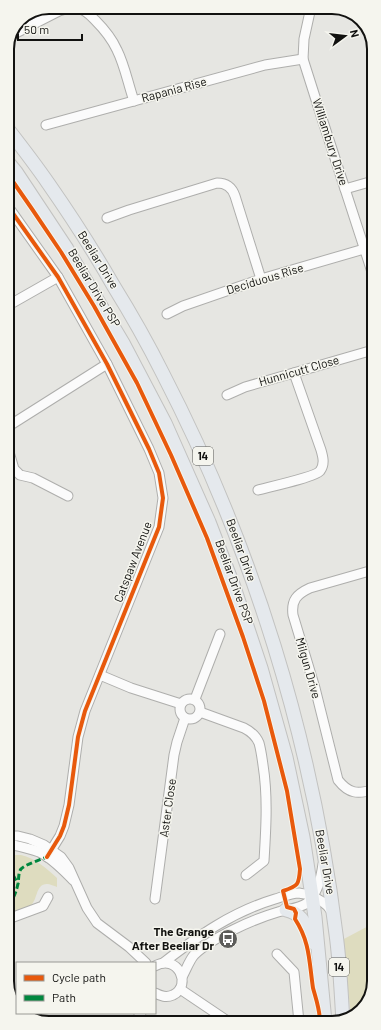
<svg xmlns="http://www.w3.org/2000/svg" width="381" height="1030" viewBox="0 0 381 1030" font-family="Barlow,sans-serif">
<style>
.green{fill:#dedcbf}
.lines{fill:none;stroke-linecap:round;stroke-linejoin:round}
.minor-casing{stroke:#aeaeac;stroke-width:11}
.highway-casing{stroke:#c2c2c0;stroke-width:15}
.minor{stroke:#fbfbfb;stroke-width:9}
.highway{stroke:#e5e9ed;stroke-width:13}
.quiet{stroke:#00873e;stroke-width:3;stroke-dasharray:6 3;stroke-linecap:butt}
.cycleway-casing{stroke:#f5f5ee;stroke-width:6}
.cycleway{stroke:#e8590c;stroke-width:4}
.labels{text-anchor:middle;stroke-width:3;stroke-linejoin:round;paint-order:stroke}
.shield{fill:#f5f5ee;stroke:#565653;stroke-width:1}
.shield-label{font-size:11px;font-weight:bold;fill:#121210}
.street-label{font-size:12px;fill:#121210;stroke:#f5f5ee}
.poi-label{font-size:12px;font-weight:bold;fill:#121210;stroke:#f5f5ee;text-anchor:end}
.rim{fill:none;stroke:#121210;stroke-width:2}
</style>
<rect width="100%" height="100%" fill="#e6e6e2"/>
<g class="green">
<path d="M8,854C13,855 17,855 21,855C35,858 47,869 57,878V887C54,886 50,884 47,884C35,884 38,901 30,906C24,910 15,911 8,913Z"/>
<polygon points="374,923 374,981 365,1006 351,1016 342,940"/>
</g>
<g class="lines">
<defs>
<g id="minor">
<polyline points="311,7 304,39 303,59 317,103 373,275"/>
<path d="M12,35L59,11C65,9 71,7 77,8C85,9 90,15 95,20C104,29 112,39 117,50C125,66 128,84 134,101"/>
<polyline points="46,125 265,65 303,59"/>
<polyline points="345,189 373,181"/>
<polyline points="7,205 58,277 107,364 149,449 159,473 163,498 159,527 85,711 78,737 69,805 64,826 60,836 47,857"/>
<path d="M107,218L129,210L217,183C226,183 232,187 235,196L261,279"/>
<polyline points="7,306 58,277"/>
<polyline points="167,314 183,306 261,279 364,249"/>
<polyline points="227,395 245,387 373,350"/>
<polyline points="8,431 9,426 107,364"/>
<polyline points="8,444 9,452 14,469 20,475 33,478 68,496"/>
<path d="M258,490C269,487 315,477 320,471C325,464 323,457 321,450L294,373"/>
<path d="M373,570L310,588C297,594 291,600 293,615L315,688L338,780C349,794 357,794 374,790"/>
<polyline points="100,675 131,688 181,704"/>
<circle cx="190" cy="709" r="10"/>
<polyline points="195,699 220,634"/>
<path d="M200,712L244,728C250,731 256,736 259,743C261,750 262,758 263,765C268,797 266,828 264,861L246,875"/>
<polyline points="8,836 18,836 30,839 44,845 61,857 69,868 87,908 97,923 129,947 146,963"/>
<path d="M8,844C18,846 29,848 39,852C52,858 63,870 73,880"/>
<polyline points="155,899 174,755 177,742 185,718"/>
<polyline points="8,919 43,906 48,897"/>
<polyline points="277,954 294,972 299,1022"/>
<path d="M163,963C198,936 232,912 275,899C282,897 291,893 299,893C299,893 304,894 305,894C316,897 326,902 332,912"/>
<path d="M155,966C177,953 193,985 173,995C166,998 161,996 155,993"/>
<path d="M182,977C186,970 189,961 194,955C211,938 254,919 278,912C287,909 299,909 307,903C318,893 321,878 323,864"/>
<polyline points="180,989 229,1022"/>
<polyline points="135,1022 141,1013"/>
</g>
<g id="highway">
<path d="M7,128C21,146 35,164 48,183C71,216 93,250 113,285C131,314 148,344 163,374C253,548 312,739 336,934C340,963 341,992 343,1021"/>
<polyline points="7,161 16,172 67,249 123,343 165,423 209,522 234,587 261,668 286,757 303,837 312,896 315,917 325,1022"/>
<path d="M286,910C305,914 306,929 314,943"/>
</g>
</defs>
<use href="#minor" class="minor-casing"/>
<use href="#highway" class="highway-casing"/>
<use href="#minor" class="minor"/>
<use href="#highway" class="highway"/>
<g class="quiet">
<polyline points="8,868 13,875 18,884"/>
<path d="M8,904C14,899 16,892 18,884C19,879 18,873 21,869C24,865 42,859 47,857"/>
</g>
<defs>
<g id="cycleway">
<path d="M7,173L32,209L61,252L94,306L137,383L171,455L207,538L243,637L264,701L287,791L300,869C299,885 298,886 283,891L287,907L294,909L296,913L295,919C310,942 309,961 313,988C316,999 320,1010 320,1022"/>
<polyline points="7,205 58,277 107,364 149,449 159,473 163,498 159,527 85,711 78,737 69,805 64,826 60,836 47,857"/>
</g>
</defs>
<use href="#cycleway" class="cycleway-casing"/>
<use href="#cycleway" class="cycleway"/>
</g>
<defs>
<symbol id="bus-disc" viewBox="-11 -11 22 22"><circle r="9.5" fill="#5c5c5a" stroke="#f5f5ee"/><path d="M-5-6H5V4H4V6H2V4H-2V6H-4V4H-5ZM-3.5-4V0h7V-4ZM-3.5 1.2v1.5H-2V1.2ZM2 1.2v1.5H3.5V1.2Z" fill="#fff"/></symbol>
</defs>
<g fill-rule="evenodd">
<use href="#bus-disc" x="217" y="928" width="22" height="22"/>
</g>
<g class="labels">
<g class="shield">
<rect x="193" y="447" width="20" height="18" rx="3"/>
<rect x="329" y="958" width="20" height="18" rx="3"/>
</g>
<g class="shield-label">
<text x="203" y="460">14</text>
<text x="339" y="971">14</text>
</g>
<g class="street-label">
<text transform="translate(174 90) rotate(-15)" y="4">Rapania Rise</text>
<text transform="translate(330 142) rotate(72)" y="4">Williambury Drive</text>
<text transform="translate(98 260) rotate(58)" y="4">Beeliar Drive</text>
<text transform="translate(265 279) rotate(-17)" y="4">Deciduous Rise</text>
<text transform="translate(94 288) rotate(59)" y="4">Beeliar Drive PSP</text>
<text transform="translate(299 371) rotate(-16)" y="4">Hunnicutt Close</text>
<text transform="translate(241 550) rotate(70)" y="4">Beeliar Drive</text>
<text transform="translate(133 562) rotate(-69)" y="4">Catspaw Avenue</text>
<text transform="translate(234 582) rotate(70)" y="4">Beeliar Drive PSP</text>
<text transform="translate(308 668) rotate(74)" y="4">Milgun Drive</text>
<text transform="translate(168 808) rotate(-82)" y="4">Aster Close</text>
<text transform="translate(325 862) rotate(80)" y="4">Beeliar Drive</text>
</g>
<g class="poi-label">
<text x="214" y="936">The Grange<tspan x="214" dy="14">After Beeliar Dr</tspan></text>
</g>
</g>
<path d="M0 0H381V1030H0ZM49 14H332A35 35 0 0 1 367 49V981A35 35 0 0 1 332 1016H49A35 35 0 0 1 14 981V49A35 35 0 0 1 49 14Z" fill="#f5f5ee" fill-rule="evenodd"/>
<path class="rim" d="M49 14H332A35 35 0 0 1 367 49V981A35 35 0 0 1 332 1016H49A35 35 0 0 1 14 981V49A35 35 0 0 1 49 14Z"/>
<rect x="16" y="962" width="140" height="52" fill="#f5f5ee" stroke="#9a9a95"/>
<rect x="24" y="975" width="20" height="6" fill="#e8590c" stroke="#9a9a95"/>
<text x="52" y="982" font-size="12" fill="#121210">Cycle path</text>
<rect x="24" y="995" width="20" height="6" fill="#00873e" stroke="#9a9a95"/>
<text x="52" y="1002" font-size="12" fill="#121210">Path</text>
<g transform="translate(345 36) rotate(75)" stroke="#f5f5ee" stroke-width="3" paint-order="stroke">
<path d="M0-3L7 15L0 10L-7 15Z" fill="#121210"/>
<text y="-6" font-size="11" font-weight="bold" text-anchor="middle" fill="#121210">N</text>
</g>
<path d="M18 34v6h64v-6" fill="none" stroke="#121210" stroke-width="2"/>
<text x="24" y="34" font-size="12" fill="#121210" stroke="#f5f5ee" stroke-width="3" paint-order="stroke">50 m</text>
</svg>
